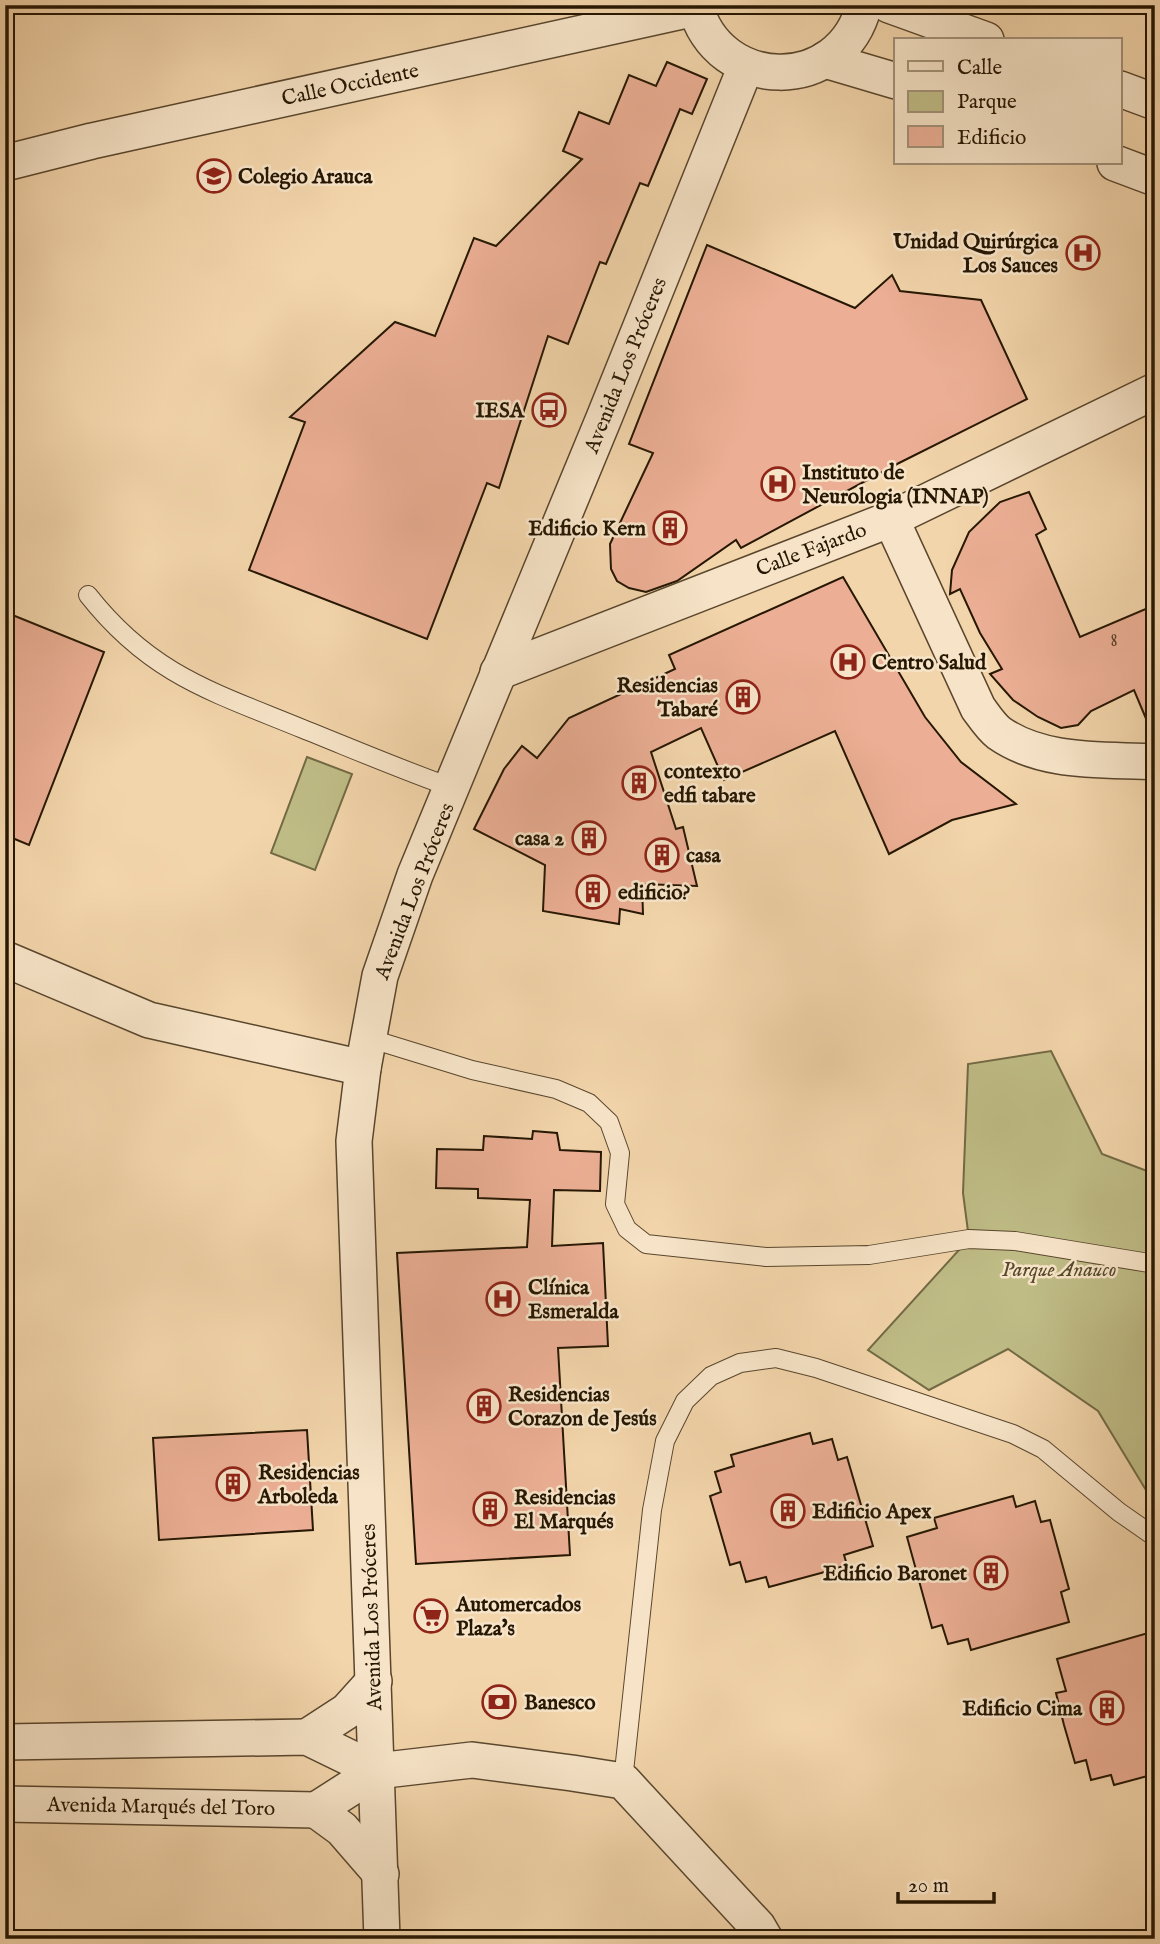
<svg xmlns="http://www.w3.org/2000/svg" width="1160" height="1944" viewBox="0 0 1160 1944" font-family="'IM FELL English',serif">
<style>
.green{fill:#bfbc86;stroke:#726a44;stroke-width:2}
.building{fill:#ecaf95;stroke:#261703;stroke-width:2}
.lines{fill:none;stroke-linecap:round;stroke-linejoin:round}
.lane-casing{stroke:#59462d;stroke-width:20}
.street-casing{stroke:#59462d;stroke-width:38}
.lane{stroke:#f7e4c8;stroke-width:18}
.street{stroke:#f7e4c8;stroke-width:35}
.labels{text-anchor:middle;stroke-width:5;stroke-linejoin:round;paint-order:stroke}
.number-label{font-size:18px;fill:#583d28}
.street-label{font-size:21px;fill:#261703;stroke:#f7e4c8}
.poi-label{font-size:21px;font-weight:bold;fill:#261703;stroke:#f7e4c8;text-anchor:start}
.park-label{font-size:21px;font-style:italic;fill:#54492a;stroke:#f7e4c8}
</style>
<rect width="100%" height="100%" fill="#f3d5ab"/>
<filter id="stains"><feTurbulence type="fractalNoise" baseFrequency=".00286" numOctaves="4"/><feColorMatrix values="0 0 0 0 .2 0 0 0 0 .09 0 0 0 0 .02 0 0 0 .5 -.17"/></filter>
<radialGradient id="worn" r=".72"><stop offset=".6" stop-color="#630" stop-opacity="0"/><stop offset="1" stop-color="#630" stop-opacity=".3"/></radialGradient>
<g class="green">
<polygon points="307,757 352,774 315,870 271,853"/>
<polygon points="1051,1051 1102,1154 1155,1174 1155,1505 1098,1411 1008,1349 929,1390 868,1350 969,1239 963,1193 968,1064"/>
</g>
<g class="building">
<polygon points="667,62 707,79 692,114 680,109 648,186 640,183 606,264 600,262 568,344 548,336 499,488 487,483 427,639 249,570 305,422 290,417 395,322 435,336 474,238 496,246 582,159 563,151 579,112 609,124 629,75 656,86"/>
<polygon points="707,245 855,308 892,275 900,291 981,300 1027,399 897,464 741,548 736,540 677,581 646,592 629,588 617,581 611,569 610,544 653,453 629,444"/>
<polygon points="1029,492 1046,529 1036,535 1080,637 1155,605 1155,740 1134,690 1091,711 1078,725 1061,728 1038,717 1013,700 990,674 1002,669 980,633 960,589 950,594 952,570 969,532 1000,502"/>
<polygon points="843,577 925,717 961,762 1016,804 952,820 889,854 835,731 724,780 701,728 651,752 676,829 683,827 697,886 642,884 643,914 620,909 619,924 543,911 545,865 474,829 504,769 522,746 537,758 569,718 675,669 669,655"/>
<polygon points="5,612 104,652 29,845 5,835"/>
<polygon points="533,1131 557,1133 560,1150 601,1152 600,1191 554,1190 552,1246 603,1243 608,1346 558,1348 570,1555 416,1564 397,1253 527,1247 530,1200 478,1198 478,1189 436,1188 437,1149 483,1150 484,1136 532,1139"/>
<polygon points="307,1430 313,1530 159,1540 153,1438"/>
<polygon points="810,1433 813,1444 832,1439 838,1460 847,1457 873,1546 844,1555 847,1565 821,1573 769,1587 766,1577 746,1582 740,1562 730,1565 710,1496 721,1492 715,1472 734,1466 731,1455"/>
<polygon points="1013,1496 1016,1507 1035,1501 1041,1522 1050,1520 1069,1589 1061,1592 1069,1622 971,1650 968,1639 948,1644 942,1625 932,1628 907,1537 937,1528 934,1518"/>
<polygon points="1155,1631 1155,1774 1114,1785 1111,1775 1091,1780 1086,1760 1075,1763 1064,1725 1056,1693 1066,1691 1057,1659"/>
</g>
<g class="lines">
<defs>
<g id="lane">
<path d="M88,595C151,675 213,692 303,729C353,749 402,770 453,788"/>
<polyline points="368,1038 472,1070 556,1089 589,1103 609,1122 620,1153 615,1204 627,1229 646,1244 766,1257 869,1255 969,1239 1015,1241 1155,1264"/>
<polyline points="623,1781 652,1510 665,1441 685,1401 711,1376 740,1363 776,1358 816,1368 1013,1434 1043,1449 1119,1512 1155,1537"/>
</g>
<g id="street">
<path d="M695,5C718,94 842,95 864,5"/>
<polyline points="889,5 986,40"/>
<polyline points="825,60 896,81"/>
<polyline points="1120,89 1155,102"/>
<polyline points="5,163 92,141 696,8"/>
<polyline points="1115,163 1155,178"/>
<path d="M891,519L978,708C984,716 991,727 999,733C1043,764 1103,759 1155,762"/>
<polyline points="498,672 891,519 1155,391"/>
<polyline points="5,959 149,1020 363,1068"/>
<polyline points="307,1737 347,1711 374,1681"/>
<polyline points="5,1742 307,1737 377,1771"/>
<polyline points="5,1804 316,1810 377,1771 472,1760 572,1773 623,1781 758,1927 765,1939"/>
<polyline points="316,1810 342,1829 381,1874"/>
<polyline points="382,1939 354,1141 363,1068 380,976 415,875 604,418 746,66"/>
</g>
</defs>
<use href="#lane" class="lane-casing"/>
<use href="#street" class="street-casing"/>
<use href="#lane" class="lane"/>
<use href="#street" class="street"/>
</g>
<defs>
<symbol id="school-ring" viewBox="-11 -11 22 22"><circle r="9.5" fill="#f7e4c8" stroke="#8f2418" stroke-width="1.5"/><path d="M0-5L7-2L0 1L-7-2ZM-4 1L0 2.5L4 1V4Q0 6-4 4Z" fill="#8f2418"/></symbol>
<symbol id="hospital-ring" viewBox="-11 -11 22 22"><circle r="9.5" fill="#f7e4c8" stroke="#8f2418" stroke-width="1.5"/><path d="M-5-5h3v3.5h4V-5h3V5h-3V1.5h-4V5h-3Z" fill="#8f2418"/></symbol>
<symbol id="bus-ring" viewBox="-11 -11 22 22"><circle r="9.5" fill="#f7e4c8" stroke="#8f2418" stroke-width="1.5"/><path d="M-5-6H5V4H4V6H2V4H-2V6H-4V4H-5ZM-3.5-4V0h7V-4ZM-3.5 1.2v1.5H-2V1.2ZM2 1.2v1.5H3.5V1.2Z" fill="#8f2418"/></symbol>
<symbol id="building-ring" viewBox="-11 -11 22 22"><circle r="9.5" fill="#f7e4c8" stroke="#8f2418" stroke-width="1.5"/><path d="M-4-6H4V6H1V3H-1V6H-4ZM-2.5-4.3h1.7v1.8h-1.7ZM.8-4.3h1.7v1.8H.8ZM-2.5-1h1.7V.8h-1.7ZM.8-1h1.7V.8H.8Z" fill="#8f2418"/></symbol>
<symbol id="supermarket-ring" viewBox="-11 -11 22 22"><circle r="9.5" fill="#f7e4c8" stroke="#8f2418" stroke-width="1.5"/><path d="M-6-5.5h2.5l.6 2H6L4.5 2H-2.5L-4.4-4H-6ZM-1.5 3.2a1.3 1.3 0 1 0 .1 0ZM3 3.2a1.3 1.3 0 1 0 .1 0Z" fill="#8f2418"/></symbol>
<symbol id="bank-ring" viewBox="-11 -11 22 22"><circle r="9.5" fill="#f7e4c8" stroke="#8f2418" stroke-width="1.5"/><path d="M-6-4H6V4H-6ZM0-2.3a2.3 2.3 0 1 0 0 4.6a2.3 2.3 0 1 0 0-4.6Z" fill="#8f2418"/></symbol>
</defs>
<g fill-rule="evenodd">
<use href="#school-ring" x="195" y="157" width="38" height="38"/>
<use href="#hospital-ring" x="1064" y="234" width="38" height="38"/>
<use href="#bus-ring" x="530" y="391" width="38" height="38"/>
<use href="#hospital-ring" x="759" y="465" width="38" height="38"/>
<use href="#building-ring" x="651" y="509" width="38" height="38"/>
<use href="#hospital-ring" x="829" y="643" width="38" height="38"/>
<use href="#building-ring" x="724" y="678" width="38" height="38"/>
<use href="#building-ring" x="620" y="764" width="38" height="38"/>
<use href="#building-ring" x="570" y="819" width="38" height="38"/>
<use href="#building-ring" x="643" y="836" width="38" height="38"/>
<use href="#building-ring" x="574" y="873" width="38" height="38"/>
<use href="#hospital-ring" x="484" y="1280" width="38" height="38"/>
<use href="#building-ring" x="465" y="1387" width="38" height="38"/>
<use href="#building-ring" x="214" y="1465" width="38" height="38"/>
<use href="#building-ring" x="471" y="1490" width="38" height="38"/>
<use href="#building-ring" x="769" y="1492" width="38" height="38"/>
<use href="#building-ring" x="972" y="1554" width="38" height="38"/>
<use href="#supermarket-ring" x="412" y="1597" width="38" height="38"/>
<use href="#bank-ring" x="480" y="1683" width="38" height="38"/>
<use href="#building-ring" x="1088" y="1689" width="38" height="38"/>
</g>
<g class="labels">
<g class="number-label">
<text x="1114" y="646">8</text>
</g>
<g class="street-label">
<text transform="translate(350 84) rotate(-12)" y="7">Calle Occidente</text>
<text transform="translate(625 365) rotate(-68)" y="7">Avenida Los Próceres</text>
<text transform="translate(811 549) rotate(-21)" y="7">Calle Fajardo</text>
<text transform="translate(414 891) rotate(-69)" y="7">Avenida Los Próceres</text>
<text transform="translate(371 1617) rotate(-92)" y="7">Avenida Los Próceres</text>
<text transform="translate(161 1806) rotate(1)" y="7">Avenida Marqués del Toro</text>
</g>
<g class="poi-label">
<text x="238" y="183">Colegio Arauca</text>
<text x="1058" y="248" text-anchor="end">Unidad Quirúrgica<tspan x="1058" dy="24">Los Sauces</tspan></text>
<text x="524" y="417" text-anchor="end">IESA</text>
<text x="802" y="479">Instituto de<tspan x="802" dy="24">Neurologia (INNAP)</tspan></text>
<text x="646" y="535" text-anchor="end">Edificio Kern</text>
<text x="872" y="669">Centro Salud</text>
<text x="718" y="692" text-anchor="end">Residencias<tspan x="718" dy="24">Tabaré</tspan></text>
<text x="664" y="778">contexto<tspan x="664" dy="24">edfi tabare</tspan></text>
<text x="564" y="845" text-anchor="end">casa 2</text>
<text x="686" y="862">casa</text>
<text x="618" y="899">edificio?</text>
<text x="528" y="1294">Clínica<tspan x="528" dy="24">Esmeralda</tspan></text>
<text x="508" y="1401">Residencias<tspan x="508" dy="24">Corazon de Jesús</tspan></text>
<text x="258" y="1479">Residencias<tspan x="258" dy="24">Arboleda</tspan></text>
<text x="514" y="1504">Residencias<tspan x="514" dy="24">El Marqués</tspan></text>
<text x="812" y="1518">Edificio Apex</text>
<text x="967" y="1580" text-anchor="end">Edificio Baronet</text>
<text x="456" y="1611">Automercados<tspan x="456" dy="24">Plaza's</tspan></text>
<text x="524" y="1709">Banesco</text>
<text x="1082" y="1715" text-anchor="end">Edificio Cima</text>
</g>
<g class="park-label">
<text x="1059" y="1276">Parque Anauco</text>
</g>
</g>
<rect width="1160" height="1944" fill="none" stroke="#f3d5ab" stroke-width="28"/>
<rect x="7" y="7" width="1146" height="1930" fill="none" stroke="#261703" stroke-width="3.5"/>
<rect x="14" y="14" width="1132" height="1916" fill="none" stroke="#261703" stroke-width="2"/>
<rect x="894" y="38" width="228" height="126" fill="#f7e4c8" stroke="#a39279" stroke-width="2"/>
<rect x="908" y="61" width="35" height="10" fill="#f7e4c8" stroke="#a39279" stroke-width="2"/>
<text x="957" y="74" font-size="21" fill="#261703">Calle</text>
<rect x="908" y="91" width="35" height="21" fill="#bfbc86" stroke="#a39279" stroke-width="2"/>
<text x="957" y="108" font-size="21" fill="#261703">Parque</text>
<rect x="908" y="126" width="35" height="21" fill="#ecaf95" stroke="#a39279" stroke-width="2"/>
<text x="957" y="144" font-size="21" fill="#261703">Edificio</text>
<path d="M898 1892v10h96v-10" fill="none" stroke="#261703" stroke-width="3.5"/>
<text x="908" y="1892" font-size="21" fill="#261703" stroke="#f7e4c8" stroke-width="5" paint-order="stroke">20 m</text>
<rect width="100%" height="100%" filter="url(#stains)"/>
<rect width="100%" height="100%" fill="url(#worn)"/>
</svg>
